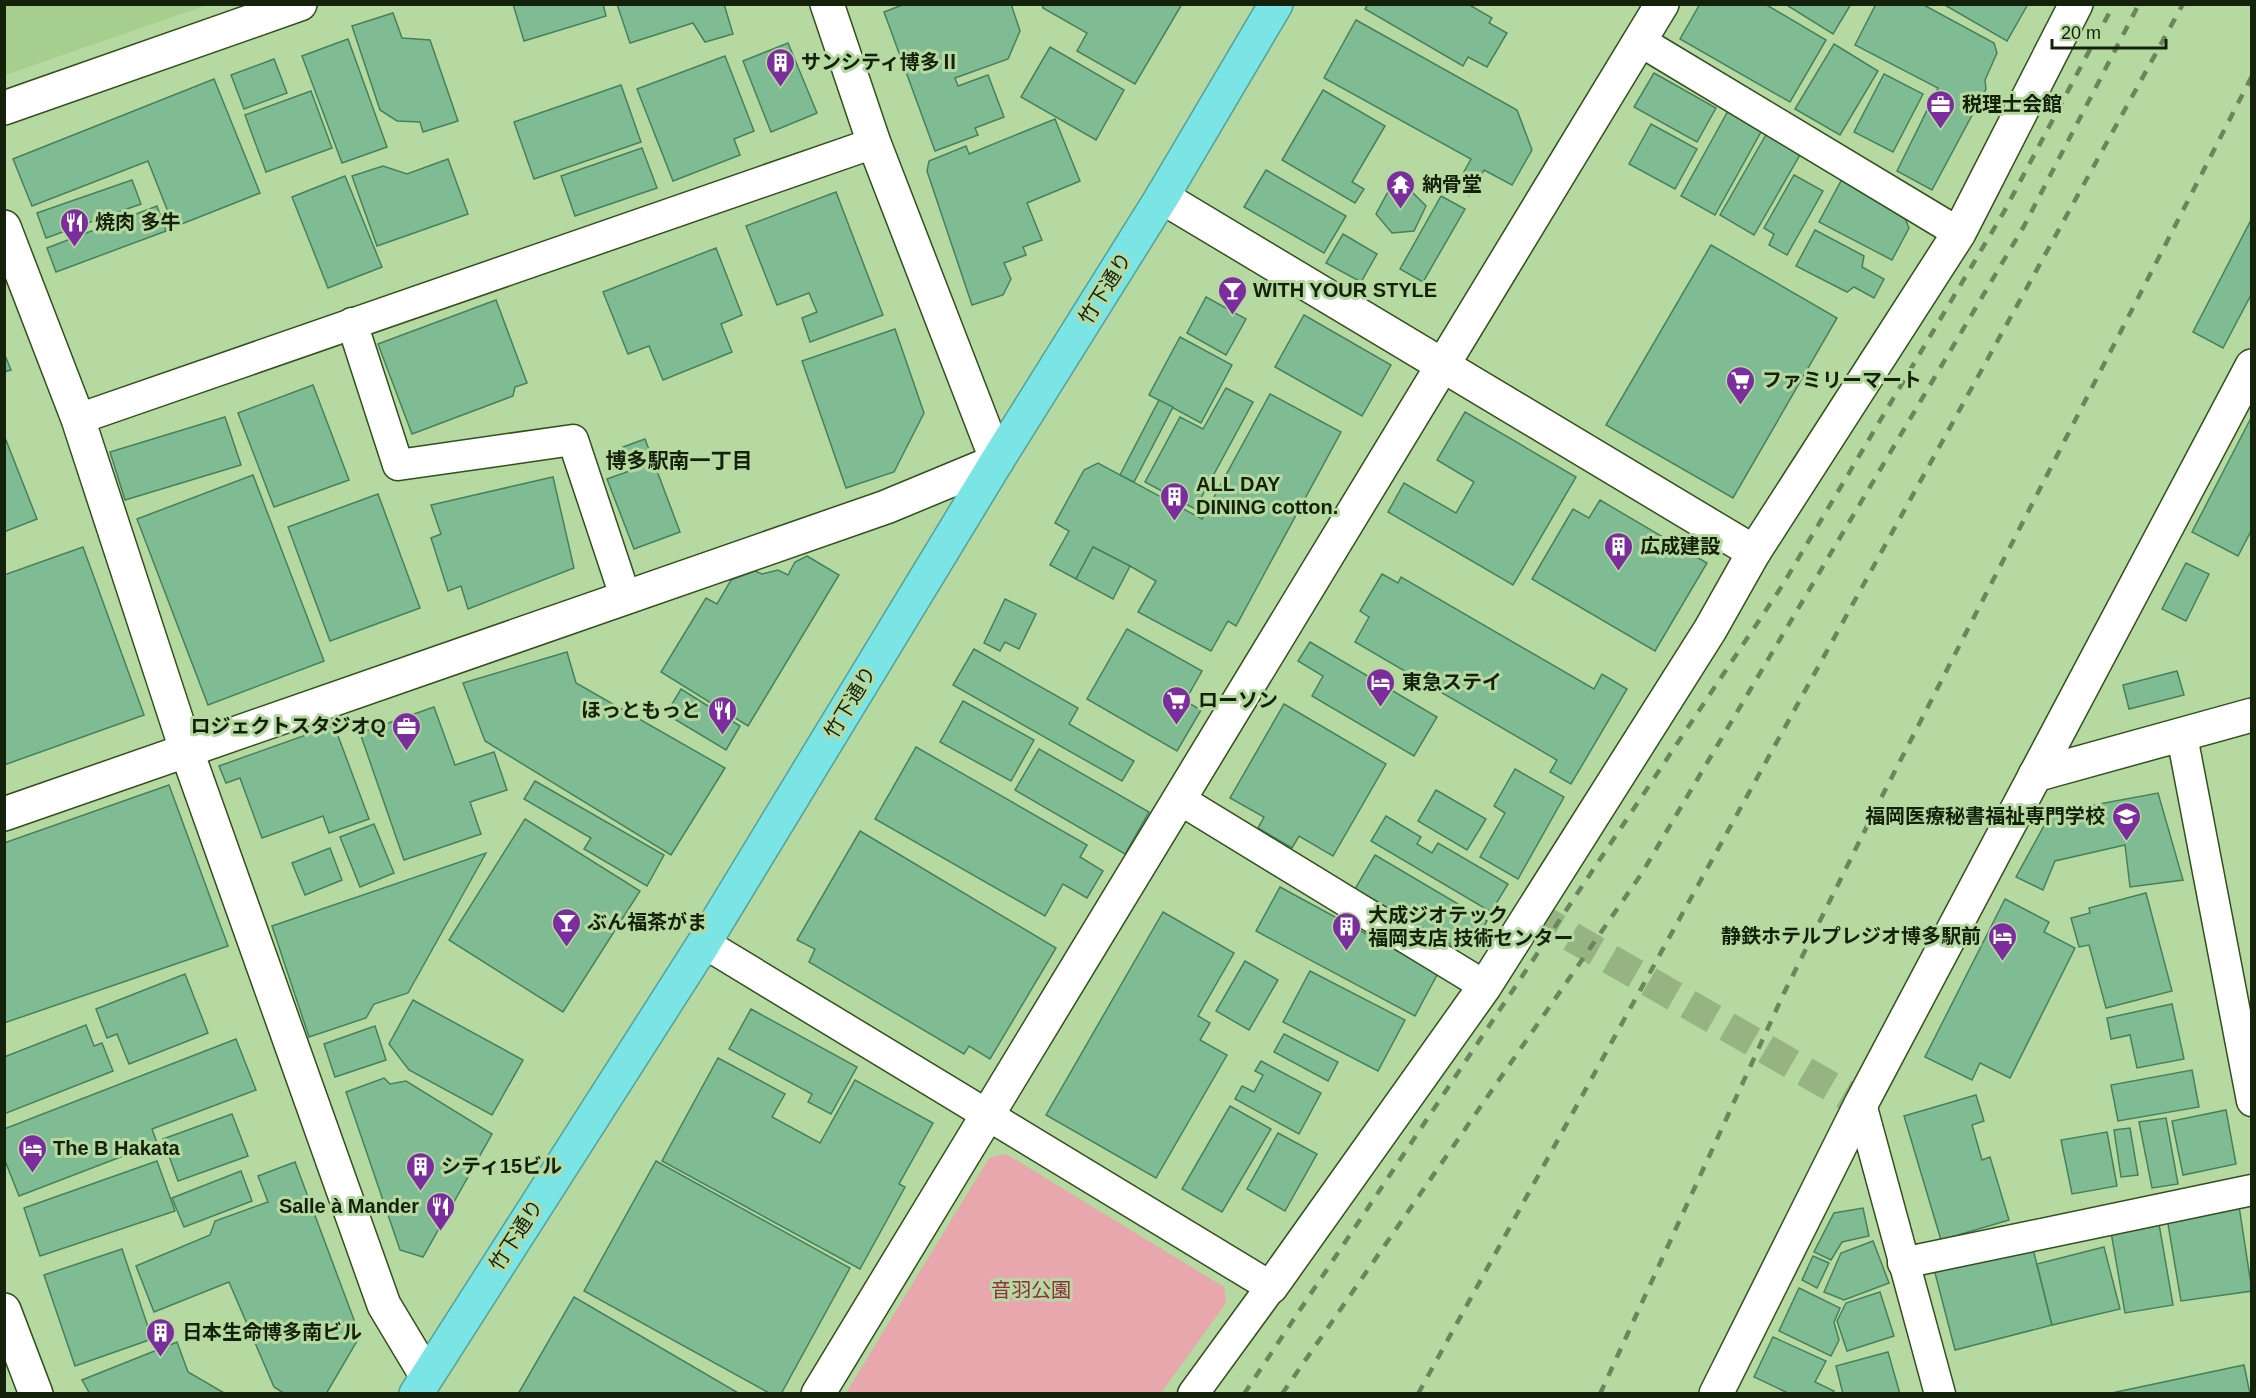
<svg xmlns="http://www.w3.org/2000/svg" width="2256" height="1398" viewBox="0 0 2256 1398" font-family="Arial,'Noto Sans JP',sans-serif">
<style>
.built{fill:#a6ce8e}
.green{fill:#e7a7ac}
.building{fill:#80bc93;stroke:#46815b;stroke-width:1.5}
.lines{fill:none;stroke-linecap:round;stroke-linejoin:round}
.street-tunnel{stroke:#95b482;stroke-width:30;stroke-dasharray:30 15;stroke-linecap:butt}
.street-casing{stroke:#32501d;stroke-width:33}
.secondary-casing{stroke:#32501d;stroke-width:36}
.highway-casing{stroke:#56a098;stroke-width:36}
.street{stroke:#fff;stroke-width:30}
.secondary{stroke:#fff;stroke-width:33}
.highway{stroke:#7ae5e4;stroke-width:33}
.rail{stroke:#6b855c;stroke-width:4.5;stroke-dasharray:10 10;stroke-linecap:butt}
.labels{text-anchor:middle;stroke-width:6;stroke-linejoin:round;paint-order:stroke}
.poi-label{font-size:20px;font-weight:bold;fill:#14210b;stroke:#b5d9a0;text-anchor:start}
.street-label{font-size:20px;fill:#14210b;stroke:#b5d9a0}
.park-label{font-size:20px;fill:#932c3e;stroke:#b5d9a0}
.neighbourhood-label{font-size:21px;font-weight:bold;fill:#14210b;stroke:#b5d9a0}
</style>
<rect width="100%" height="100%" fill="#b5d9a0"/>
<polygon class="built" points="5,4 207,4 207,5 5,75"/>
<polygon class="green" points="1006,1154 1224,1287 1226,1303 1161,1393 846,1393 989,1158"/>
<g class="building">
<polygon points="513,4 603,4 606,16 524,41"/>
<polygon points="617,4 724,4 733,34 705,42 693,23 630,43"/>
<polygon points="905,4 1011,4 1020,31 1008,59 955,78 958,86 988,75 1004,117 975,128 978,135 935,151 884,12"/>
<polygon points="1042,4 1182,4 1135,84 1077,51 1087,33 1043,8"/>
<polygon points="1368,4 1468,4 1492,18 1489,23 1507,33 1487,67 1468,57 1463,66 1365,9"/>
<polygon points="1700,4 1765,4 1826,40 1790,102 1680,39"/>
<polygon points="1785,4 1851,4 1833,34"/>
<polygon points="1876,4 1922,4 1994,43 1997,53 1985,80 1986,89 1932,190 1897,171 1938,88 1855,45"/>
<polygon points="1943,4 2028,4 2007,41"/>
<polygon points="393,13 402,38 430,40 458,121 423,132 420,122 397,121 380,110 352,26"/>
<polygon points="1356,20 1517,110 1532,150 1512,185 1484,170 1469,196 1455,188 1471,159 1324,78"/>
<polygon points="348,39 387,147 342,163 302,56"/>
<polygon points="788,43 817,113 771,132 743,61"/>
<polygon points="1834,44 1878,71 1840,135 1795,109"/>
<polygon points="1050,47 1124,90 1096,140 1021,97"/>
<polygon points="725,56 754,131 734,139 740,155 673,181 637,89"/>
<polygon points="274,59 287,93 244,109 231,75"/>
<polygon points="1654,73 1716,108 1697,142 1634,107"/>
<polygon points="1884,74 1923,94 1893,152 1854,132"/>
<polygon points="214,79 260,193 174,227 148,161 32,206 13,159"/>
<polygon points="621,85 641,142 534,179 514,122"/>
<polygon points="1323,90 1385,126 1352,182 1364,189 1355,203 1282,160"/>
<polygon points="311,91 332,148 266,172 245,115"/>
<polygon points="1728,111 1762,130 1715,215 1681,196"/>
<polygon points="1055,119 1080,181 1027,203 1042,240 1023,247 1026,255 1004,263 1011,279 1003,295 972,305 927,171 929,161 966,146 969,154"/>
<polygon points="1651,124 1697,149 1675,189 1629,164"/>
<polygon points="1767,133 1801,153 1754,235 1720,215"/>
<polygon points="642,148 657,188 575,216 561,176"/>
<polygon points="448,159 468,214 377,246 352,176 383,166 407,174"/>
<polygon points="1266,170 1346,216 1324,253 1244,207"/>
<polygon points="1794,175 1823,191 1787,255 1769,245 1774,234 1764,228"/>
<polygon points="345,176 382,267 328,288 292,197"/>
<polygon points="1842,179 1902,211 1909,228 1892,260 1819,222"/>
<polygon points="132,180 141,204 46,238 37,213"/>
<polygon points="1389,190 1410,190 1426,206 1414,231 1392,233 1376,214"/>
<polygon points="836,192 883,315 810,342 802,318 817,312 809,293 777,305 746,226"/>
<polygon points="1441,196 1465,209 1423,282 1400,269"/>
<polygon points="157,206 166,231 56,272 47,248"/>
<polygon points="2252,218 2252,293 2223,348 2193,332"/>
<polygon points="1815,230 1864,256 1862,267 1884,279 1874,298 1854,287 1847,292 1796,266"/>
<polygon points="1343,234 1377,254 1361,282 1326,263"/>
<polygon points="1711,245 1837,318 1733,498 1606,425"/>
<polygon points="716,248 742,315 721,324 732,352 663,380 649,346 628,354 603,292"/>
<polygon points="1206,297 1246,319 1226,355 1187,333"/>
<polygon points="496,300 527,383 515,387 513,396 412,434 378,344"/>
<polygon points="1304,315 1391,365 1362,416 1275,367"/>
<polygon points="895,329 924,413 894,472 846,488 802,361"/>
<polygon points="1180,337 1232,365 1201,423 1149,395"/>
<polygon points="4,353 11,370 4,372"/>
<polygon points="313,385 349,480 274,507 238,413"/>
<polygon points="1226,388 1253,402 1195,509 1145,482 1180,417 1203,429"/>
<polygon points="1270,394 1341,432 1236,626 1228,621 1211,651 1138,612 1156,581 1130,566 1093,547 1076,579 1050,565 1069,531 1055,523 1084,470 1098,463 1202,519"/>
<polygon points="1159,400 1173,407 1134,482 1120,475"/>
<polygon points="1465,412 1576,477 1513,585 1388,512 1404,483 1456,513 1474,482 1437,460"/>
<polygon points="2252,416 2252,529 2238,556 2192,532"/>
<polygon points="225,417 241,465 125,500 110,452"/>
<polygon points="4,435 37,519 4,532"/>
<polygon points="645,439 680,532 634,549 607,479 632,470 623,447"/>
<polygon points="253,475 324,661 208,705 137,519"/>
<polygon points="553,477 574,568 468,609 461,586 448,591 431,538 441,534 431,505"/>
<polygon points="378,494 420,608 330,641 288,527"/>
<polygon points="1600,500 1707,563 1655,651 1532,579 1573,509 1589,518"/>
<polygon points="83,547 144,715 4,765 4,575"/>
<polygon points="1093,547 1130,566 1113,599 1076,579"/>
<polygon points="807,556 839,575 748,726 661,672 706,598 717,604 731,580 755,571 762,574 778,570 788,575 795,562"/>
<polygon points="2186,563 2209,574 2186,621 2162,609"/>
<polygon points="1382,574 1398,583 1401,577 1594,689 1602,674 1627,689 1571,784 1550,772 1557,760 1355,642 1369,617 1360,611"/>
<polygon points="1005,599 1036,614 1019,649 1005,642 1000,651 984,643"/>
<polygon points="1127,629 1202,671 1185,701 1201,710 1177,751 1087,699"/>
<polygon points="1310,642 1437,717 1414,756 1312,696 1323,676 1298,661"/>
<polygon points="974,649 1078,708 1069,724 1134,761 1122,781 953,685"/>
<polygon points="567,652 576,683 725,768 671,855 485,741 463,683"/>
<polygon points="2177,671 2184,695 2129,709 2123,685"/>
<polygon points="681,689 740,726 726,750 666,714"/>
<polygon points="963,701 1034,740 1011,781 940,742"/>
<polygon points="1284,704 1386,764 1333,856 1299,836 1292,848 1258,828 1264,817 1230,798"/>
<polygon points="434,707 455,765 494,752 507,790 470,802 481,834 404,860 360,733"/>
<polygon points="334,725 369,819 329,833 323,816 262,838 240,778 226,783 219,766"/>
<polygon points="916,747 1087,845 1080,857 1103,871 1087,898 1063,884 1045,916 875,819"/>
<polygon points="1039,749 1149,812 1125,854 1015,790"/>
<polygon points="1515,769 1564,797 1518,879 1480,857 1505,813 1494,806"/>
<polygon points="535,781 664,855 647,886 584,849 591,838 524,799"/>
<polygon points="169,785 228,946 4,1023 4,843"/>
<polygon points="1436,790 1486,819 1467,850 1418,821"/>
<polygon points="2158,793 2183,880 2130,887 2125,845 2055,861 2043,890 2016,877 2051,813"/>
<polygon points="1386,816 1421,837 1417,844 1432,853 1438,843 1508,884 1491,912 1371,841"/>
<polygon points="525,819 640,891 563,1012 449,940"/>
<polygon points="374,824 394,873 360,887 340,837"/>
<polygon points="860,831 1056,948 990,1059 969,1046 964,1054 809,962 815,949 797,940"/>
<polygon points="330,848 342,880 305,895 292,863"/>
<polygon points="486,853 408,993 374,1004 366,1018 309,1037 272,926"/>
<polygon points="1375,855 1487,921 1473,946 1457,948 1355,889"/>
<polygon points="1280,887 1438,973 1415,1016 1256,931"/>
<polygon points="2146,893 2172,991 2106,1008 2089,945 2079,947 2071,918 2090,913 2089,908"/>
<polygon points="2005,899 2049,922 2044,932 2075,948 2010,1078 1980,1063 1972,1080 1925,1057"/>
<polygon points="1163,912 1234,953 1198,1016 1210,1023 1200,1040 1227,1055 1156,1178 1046,1115"/>
<polygon points="1245,961 1278,980 1249,1030 1216,1011"/>
<polygon points="1310,971 1405,1020 1378,1071 1283,1022"/>
<polygon points="185,974 208,1033 129,1064 117,1034 107,1038 96,1009"/>
<polygon points="413,1000 523,1060 492,1115 409,1070 389,1044"/>
<polygon points="2172,1004 2184,1059 2137,1068 2130,1035 2111,1039 2107,1018"/>
<polygon points="751,1009 857,1067 831,1114 808,1102 812,1094 729,1049"/>
<polygon points="86,1025 94,1046 102,1043 113,1071 4,1114 4,1057"/>
<polygon points="375,1026 386,1060 335,1077 324,1044"/>
<polygon points="1284,1034 1338,1062 1328,1081 1274,1052"/>
<polygon points="236,1039 256,1090 152,1129 157,1143 19,1196 4,1158 4,1129"/>
<polygon points="718,1058 785,1094 772,1117 820,1143 855,1080 933,1123 899,1184 905,1187 860,1269 662,1161"/>
<polygon points="1261,1061 1321,1093 1299,1134 1235,1099 1242,1086 1254,1092 1263,1075 1255,1071"/>
<polygon points="2192,1070 2199,1107 2118,1121 2111,1085"/>
<polygon points="384,1078 390,1084 406,1081 492,1134 423,1257 400,1250 346,1092"/>
<polygon points="1976,1095 1984,1121 1972,1125 1982,1160 1990,1157 2009,1220 1941,1240 1904,1116"/>
<polygon points="1230,1106 1271,1129 1222,1212 1182,1189"/>
<polygon points="2226,1110 2236,1164 2183,1175 2172,1121"/>
<polygon points="232,1114 248,1156 178,1181 163,1139"/>
<polygon points="2166,1118 2178,1184 2152,1188 2139,1122"/>
<polygon points="2130,1128 2138,1175 2121,1177 2114,1130"/>
<polygon points="2107,1132 2117,1186 2072,1194 2061,1140"/>
<polygon points="1278,1133 1317,1154 1285,1211 1247,1189"/>
<polygon points="157,1161 175,1211 40,1256 24,1208"/>
<polygon points="656,1161 850,1268 781,1394 771,1394 584,1291"/>
<polygon points="295,1162 360,1336 326,1394 285,1394 274,1387 229,1282 154,1312 136,1266 210,1235 215,1221 268,1202 258,1176"/>
<polygon points="241,1171 252,1201 184,1227 172,1198"/>
<polygon points="2239,1206 2252,1291 2181,1301 2167,1218"/>
<polygon points="1863,1208 1869,1236 1842,1242 1831,1260 1814,1252 1834,1213"/>
<polygon points="2159,1224 2173,1305 2125,1313 2111,1232"/>
<polygon points="1873,1241 1889,1283 1844,1300 1824,1292 1841,1253"/>
<polygon points="2032,1245 2052,1325 1955,1350 1934,1269"/>
<polygon points="2104,1247 2120,1309 2052,1325 2037,1264"/>
<polygon points="122,1249 152,1339 75,1366 44,1275"/>
<polygon points="1813,1256 1829,1263 1817,1288 1802,1280"/>
<polygon points="1799,1288 1840,1308 1834,1322 1839,1340 1831,1356 1779,1331"/>
<polygon points="1880,1292 1894,1336 1847,1351 1837,1321 1846,1303"/>
<polygon points="574,1297 740,1394 518,1394"/>
<polygon points="1773,1337 1826,1361 1815,1382 1834,1391 1832,1394 1790,1394 1754,1377"/>
<polygon points="177,1342 188,1372 226,1394 90,1394 82,1380"/>
<polygon points="1888,1352 1900,1394 1843,1394 1836,1366"/>
<polygon points="2244,1365 2250,1394 2107,1394"/>
</g>
<g class="lines">
<polyline class="street-tunnel" points="1532,914 1861,1104"/>
<defs>
<g id="street">
<polyline points="1640,41 1959,233"/>
<polyline points="352,323 398,465 573,440 625,596"/>
<polyline points="78,419 874,143"/>
<polyline points="2182,736 2252,1101"/>
<polyline points="1179,799 1485,986"/>
<polyline points="704,943 1271,1287 1193,1394"/>
<polyline points="1861,1104 1940,1394"/>
<polyline points="1903,1263 2252,1190"/>
</g>
<g id="secondary">
<polyline points="4,108 300,4"/>
<polyline points="1162,197 1754,552"/>
<polyline points="4,227 78,419 186,749 384,1305 426,1375"/>
<polyline points="2035,775 2252,715"/>
<polyline points="4,814 886,507 997,461 874,143 827,4"/>
<polyline points="1271,1287 1485,986 1710,630 1754,552 1959,233 2076,4"/>
<polyline points="4,1310 36,1394"/>
<polyline points="818,1394 1662,4"/>
<polyline points="1716,1394 1861,1104 2252,366"/>
</g>
<polyline id="highway" points="416,1394 704,943 997,461 1162,197 1276,4"/>
</defs>
<use href="#street" class="street-casing"/>
<use href="#secondary" class="secondary-casing"/>
<use href="#highway" class="highway-casing"/>
<use href="#street" class="street"/>
<use href="#secondary" class="secondary"/>
<use href="#highway" class="highway"/>
<g class="rail">
<polyline points="1244,1394 1782,586 2005,210 2114,4"/>
<polyline points="1282,1394 1642,873 2024,226 2139,4"/>
<polyline points="1418,1394 2183,4"/>
<polyline points="1600,1394 1784,993 1878,804 2252,76"/>
</g>
</g>
<defs>
<symbol id="building-pin" viewBox="-11 -11 22 30"><path d="M0 17L-7.5 6A9.5 9.5 0 1 1 7.5 6Z" fill="#7c2d9d" stroke="#b5d9a0"/><path d="M-4-6H4V6H1V3H-1V6H-4ZM-2.5-4.3h1.7v1.8h-1.7ZM.8-4.3h1.7v1.8H.8ZM-2.5-1h1.7V.8h-1.7ZM.8-1h1.7V.8H.8Z" fill="#fff"/></symbol>
<symbol id="office-pin" viewBox="-11 -11 22 30"><path d="M0 17L-7.5 6A9.5 9.5 0 1 1 7.5 6Z" fill="#7c2d9d" stroke="#b5d9a0"/><path d="M-6-3h4V-5.5h4V-3h4V5H-6ZM-1-4.5V-3h2v-1.5ZM-6 0V1H6V0Z" fill="#fff"/></symbol>
<symbol id="temple-pin" viewBox="-11 -11 22 30"><path d="M0 17L-7.5 6A9.5 9.5 0 1 1 7.5 6Z" fill="#7c2d9d" stroke="#b5d9a0"/><path d="M0-6L5-2H3V0L6.5 2.5H4V6H1.5V3h-3V6H-4V2.5H-6.5L-3 0V-2H-5Z" fill="#fff"/></symbol>
<symbol id="restaurant-pin" viewBox="-11 -11 22 30"><path d="M0 17L-7.5 6A9.5 9.5 0 1 1 7.5 6Z" fill="#7c2d9d" stroke="#b5d9a0"/><path d="M-5-6h1v4h1v-4h1v4h1v-4h1v5L-1.5 .5V6h-2V.5L-5-1ZM5-6V6H3V1.5H1.5Q1.5-4 5-6Z" fill="#fff"/></symbol>
<symbol id="bar-pin" viewBox="-11 -11 22 30"><path d="M0 17L-7.5 6A9.5 9.5 0 1 1 7.5 6Z" fill="#7c2d9d" stroke="#b5d9a0"/><path d="M-6-5H6L.8 .8V4.5H3.5V6h-7V4.5H-.8V.8Z" fill="#fff"/></symbol>
<symbol id="supermarket-pin" viewBox="-11 -11 22 30"><path d="M0 17L-7.5 6A9.5 9.5 0 1 1 7.5 6Z" fill="#7c2d9d" stroke="#b5d9a0"/><path d="M-6-5.5h2.5l.6 2H6L4.5 2H-2.5L-4.4-4H-6ZM-1.5 3.2a1.3 1.3 0 1 0 .1 0ZM3 3.2a1.3 1.3 0 1 0 .1 0Z" fill="#fff"/></symbol>
<symbol id="hotel-pin" viewBox="-11 -11 22 30"><path d="M0 17L-7.5 6A9.5 9.5 0 1 1 7.5 6Z" fill="#7c2d9d" stroke="#b5d9a0"/><path d="M-6-4.5h1.5V1H6V5H4.5V3h-9V5H-6ZM-4 0a1.8 1.8 0 1 1 3.6 0ZM.5 0V-2.5h3Q6-2.5 6 0Z" fill="#fff"/></symbol>
<symbol id="university-pin" viewBox="-11 -11 22 30"><path d="M0 17L-7.5 6A9.5 9.5 0 1 1 7.5 6Z" fill="#7c2d9d" stroke="#b5d9a0"/><path d="M0-5L7-2L0 1L-7-2ZM-4 1L0 2.5L4 1V4Q0 6-4 4Z" fill="#fff"/></symbol>
</defs>
<g fill-rule="evenodd">
<use href="#building-pin" x="764" y="46" width="33" height="45"/>
<use href="#office-pin" x="1924" y="88" width="33" height="45"/>
<use href="#temple-pin" x="1384" y="168" width="33" height="45"/>
<use href="#restaurant-pin" x="58" y="206" width="33" height="45"/>
<use href="#bar-pin" x="1216" y="274" width="33" height="45"/>
<use href="#supermarket-pin" x="1724" y="364" width="33" height="45"/>
<use href="#building-pin" x="1158" y="480" width="33" height="45"/>
<use href="#building-pin" x="1602" y="530" width="33" height="45"/>
<use href="#hotel-pin" x="1364" y="666" width="33" height="45"/>
<use href="#supermarket-pin" x="1160" y="684" width="33" height="45"/>
<use href="#restaurant-pin" x="706" y="694" width="33" height="45"/>
<use href="#office-pin" x="390" y="710" width="33" height="45"/>
<use href="#university-pin" x="2110" y="800" width="33" height="45"/>
<use href="#bar-pin" x="550" y="906" width="33" height="45"/>
<use href="#building-pin" x="1330" y="910" width="33" height="45"/>
<use href="#hotel-pin" x="1986" y="920" width="33" height="45"/>
<use href="#hotel-pin" x="16" y="1132" width="33" height="45"/>
<use href="#building-pin" x="404" y="1150" width="33" height="45"/>
<use href="#restaurant-pin" x="424" y="1190" width="33" height="45"/>
<use href="#building-pin" x="144" y="1316" width="33" height="45"/>
</g>
<g class="labels">
<g class="poi-label">
<text x="801" y="69">サンシティ博多Ⅱ</text>
<text x="1962" y="111">税理士会館</text>
<text x="1422" y="191">納骨堂</text>
<text x="95" y="229">焼肉 多牛</text>
<text x="1253" y="297">WITH YOUR STYLE</text>
<text x="1762" y="387">ファミリーマート</text>
<text x="1196" y="491">ALL DAY<tspan x="1196" dy="23">DINING cotton.</tspan></text>
<text x="1640" y="553">広成建設</text>
<text x="1402" y="689">東急ステイ</text>
<text x="1198" y="707">ローソン</text>
<text x="701" y="717" text-anchor="end">ほっともっと</text>
<text x="386" y="733" text-anchor="end">ロジェクトスタジオQ</text>
<text x="2105" y="823" text-anchor="end">福岡医療秘書福祉専門学校</text>
<text x="1368" y="922">大成ジオテック<tspan x="1368" dy="23">福岡支店 技術センター</tspan></text>
<text x="587" y="929">ぶん福茶がま</text>
<text x="1981" y="943" text-anchor="end">静鉄ホテルプレジオ博多駅前</text>
<text x="53" y="1155">The B Hakata</text>
<text x="441" y="1173">シティ15ビル</text>
<text x="419" y="1213" text-anchor="end">Salle à Mander</text>
<text x="182" y="1339">日本生命博多南ビル</text>
</g>
<g class="street-label">
<text transform="translate(1105 288) rotate(-58)" y="7">竹下通り</text>
<text transform="translate(850 702) rotate(-59)" y="7">竹下通り</text>
<text transform="translate(516 1235) rotate(-57)" y="7">竹下通り</text>
</g>
<g class="park-label">
<text x="1031" y="1297">音羽公園</text>
</g>
<g class="neighbourhood-label">
<text x="679" y="468">博多駅南一丁目</text>
</g>
</g>
<rect width="2256" height="1398" fill="none" stroke="#14210b" stroke-width="12"/>
<path d="M2052 39v9h114v-9" fill="none" stroke="#14210b" stroke-width="3"/>
<text x="2061" y="39" font-size="18" fill="#14210b" stroke="#b5d9a0" stroke-width="4.5" paint-order="stroke">20 m</text>
</svg>
